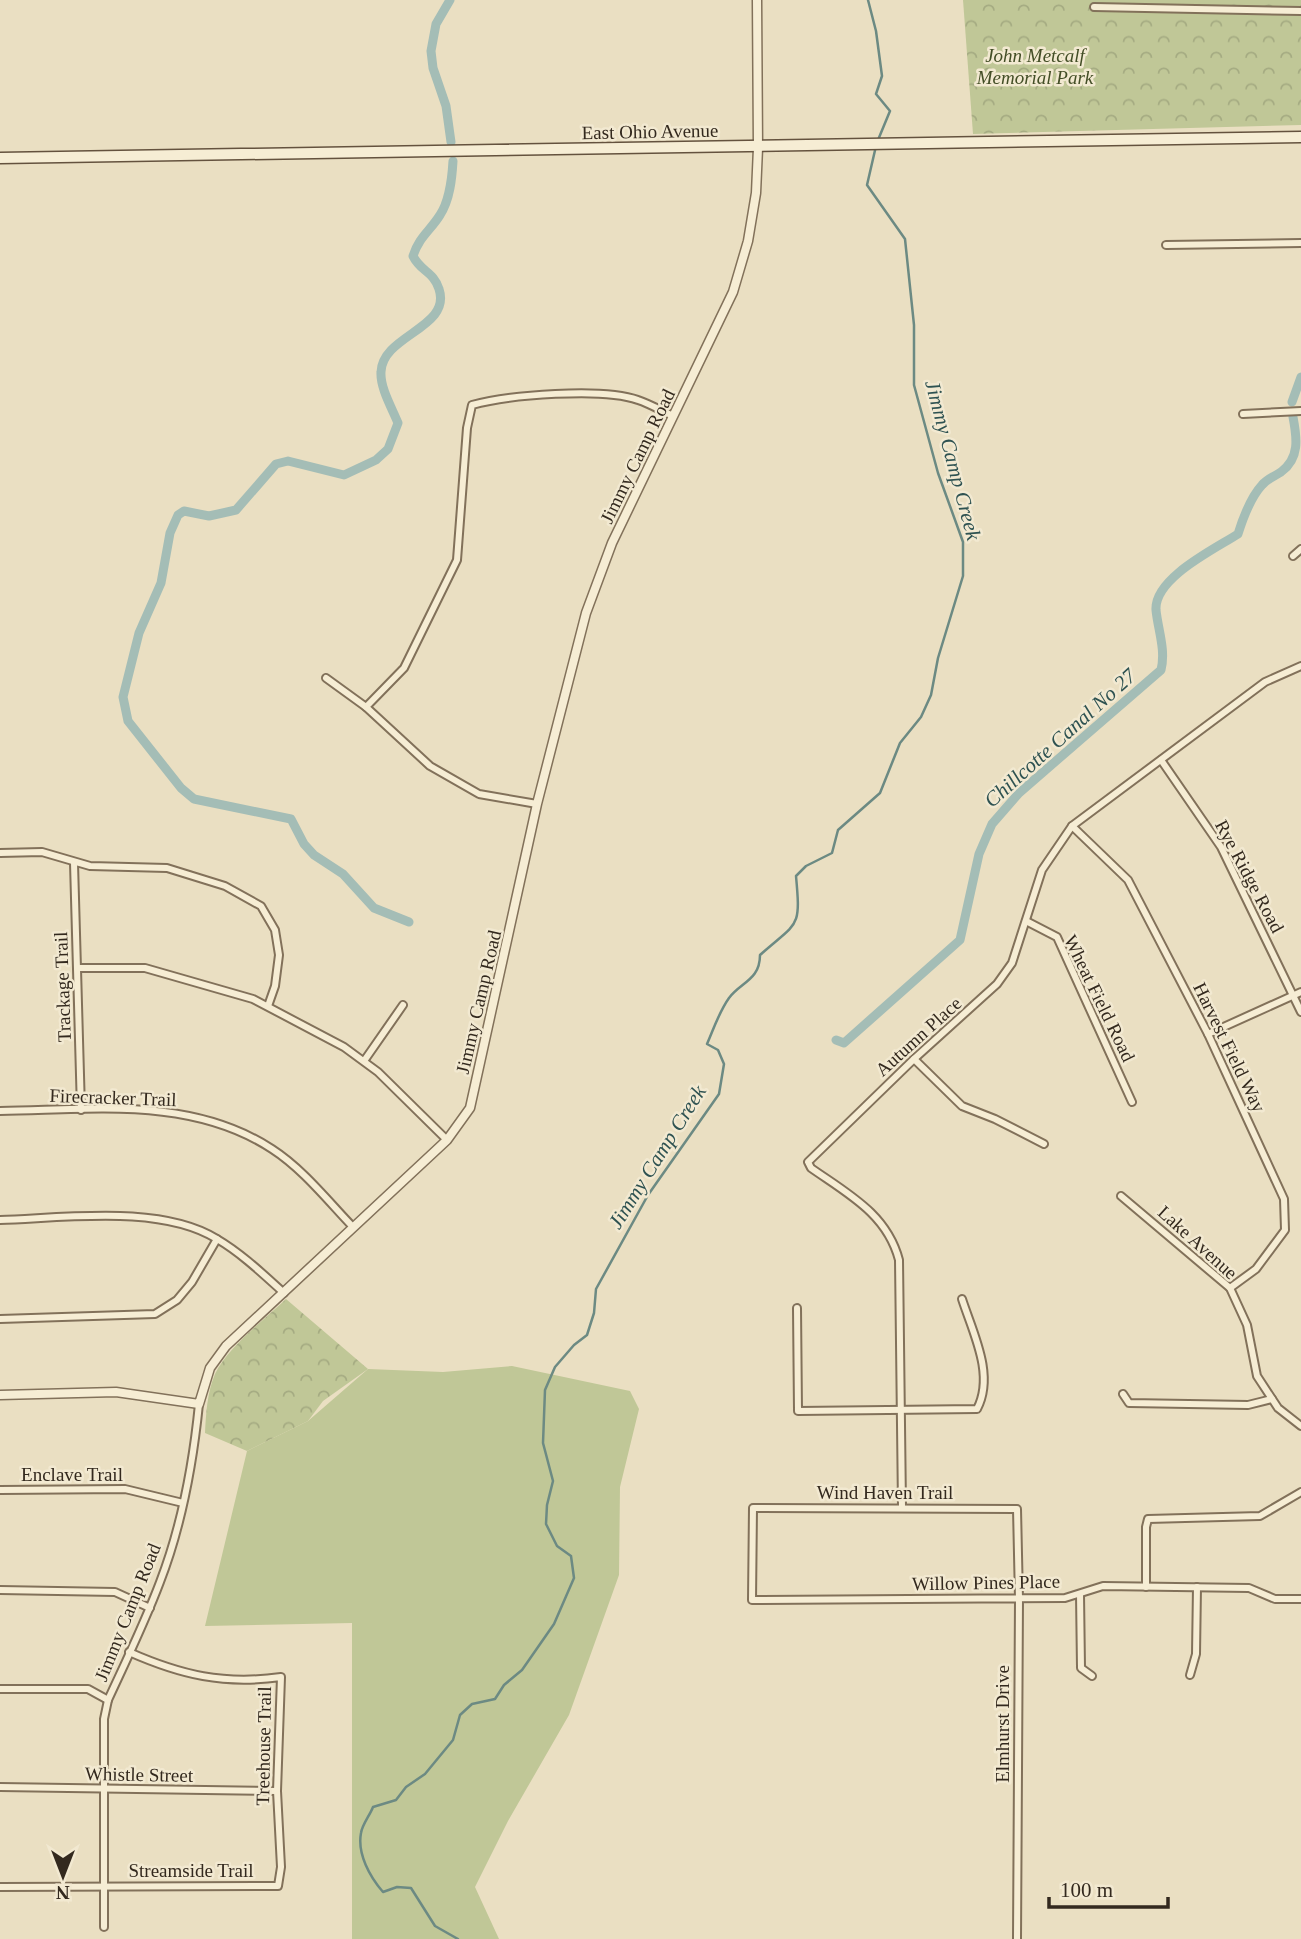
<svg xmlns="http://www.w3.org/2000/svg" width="1301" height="1939" viewBox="0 0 1301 1939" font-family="Georgia,serif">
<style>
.grass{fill:#c0c797}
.park{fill:url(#park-crowns)}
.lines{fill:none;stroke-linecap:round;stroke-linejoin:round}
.stream{stroke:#6c8a83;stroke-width:2.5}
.canal{stroke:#a4bdb6;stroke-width:9}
.minor-casing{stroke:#82715a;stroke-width:10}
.tertiary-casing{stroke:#82715a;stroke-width:11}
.secondary-casing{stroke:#64523e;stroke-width:13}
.minor{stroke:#f6edd4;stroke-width:6}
.tertiary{stroke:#f6edd4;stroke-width:8}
.secondary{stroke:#f6edd4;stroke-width:10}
.labels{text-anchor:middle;stroke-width:5;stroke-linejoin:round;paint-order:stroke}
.park-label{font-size:19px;font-style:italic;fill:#434e26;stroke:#f2e9d1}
.street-label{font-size:19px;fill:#33291e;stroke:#f2e9d1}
.water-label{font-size:21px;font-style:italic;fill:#2e5251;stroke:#f2e9d1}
</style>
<defs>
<pattern id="park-crowns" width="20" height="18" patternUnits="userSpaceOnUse" patternTransform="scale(1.75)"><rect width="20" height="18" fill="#c0c797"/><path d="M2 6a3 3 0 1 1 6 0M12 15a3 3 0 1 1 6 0" fill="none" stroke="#a5ab82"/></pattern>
</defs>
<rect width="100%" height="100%" fill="#eadfc2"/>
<polygon class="grass" points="512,1366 630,1391 639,1409 620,1487 619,1575 569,1715 508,1821 475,1887 499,1939 352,1939 352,1623 205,1626 247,1451 308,1421 368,1369 443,1372"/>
<g class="park">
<polygon points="963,0 1301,0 1301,125 973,134"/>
<path d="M286,1299L368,1369L323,1401L308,1421L247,1451L205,1433C206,1414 207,1393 215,1374C228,1347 264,1320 286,1299Z"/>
</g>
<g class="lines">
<g class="stream">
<polyline points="868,0 876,31 882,76 876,94 890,111 878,140"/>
<path d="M458,1939L435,1926L411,1888L397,1887L383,1892C370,1877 357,1854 361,1833C362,1825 370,1815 373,1807L396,1800L406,1787L425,1774L453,1740L460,1715L472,1704L495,1699L504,1685L522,1670L554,1624L574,1578L571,1556L557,1546L546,1524L547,1505L553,1481L543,1443L545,1390L555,1367L574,1345L587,1335L594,1313L596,1289L648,1195L719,1094L724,1064L718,1050L707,1044C714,1028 719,1012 729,998C741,982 760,980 760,955C798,921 801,930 796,876L806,866L832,853L838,830L880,793L900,743L921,717L931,695L938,658L963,576V542L938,473L914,385V325L905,239L867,185L876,146"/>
</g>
<g class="canal">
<polyline points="450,0 436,24 431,51 433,68 446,106 451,142"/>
<polyline points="1292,402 1301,377"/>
<path d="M409,922L374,908L343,874L314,855L304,844L291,819L194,799L181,788L128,721L123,697L139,633L161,583L170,533L178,515L184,511L209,516L236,510L276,464L288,461L344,475L376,460L388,449L398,423C392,408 380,388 381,372C382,335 452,328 439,289C434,272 420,271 413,256C419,237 430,231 440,215C450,200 452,178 453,161"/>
<path d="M836,1040L844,1043L960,940L979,854L992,824L1019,793L1161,670C1166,650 1158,630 1156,610C1154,578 1215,549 1238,534C1243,518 1250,498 1262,485C1267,479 1275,476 1281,472C1300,458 1297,438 1293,417"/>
</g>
<defs>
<g id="minor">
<polyline points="1094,7 1301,11"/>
<polyline points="1166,245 1301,243"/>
<polyline points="1243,414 1301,411"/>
<polyline points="1293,556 1301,549"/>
<polyline points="326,678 366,707"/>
<polyline points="1161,760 1221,847 1301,1012"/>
<path d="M537,804L479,794L430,766L366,707L404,668L457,560L467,428L472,405C509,395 602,387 638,400C650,404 662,411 673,416"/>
<polyline points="1072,826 1128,880 1208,1034 1284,1199 1285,1230 1256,1269 1230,1288"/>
<polyline points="0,853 42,852 90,866 167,868 225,886 261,906 275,930 279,955 275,986 268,1006"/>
<polyline points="74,863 81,1110"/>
<polyline points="1026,921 1057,937 1132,1102"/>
<polyline points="78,968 145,968 253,999 344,1047 378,1072 447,1140"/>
<polyline points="1208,1034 1301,992"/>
<polyline points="914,1059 962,1106 995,1119 1044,1144"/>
<polyline points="364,1061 403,1005"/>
<path d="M0,1111C92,1110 191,1096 272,1149C303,1169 328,1201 353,1227"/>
<polyline points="1121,1196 1230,1288 1247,1325 1257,1376 1278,1408 1301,1426"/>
<path d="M0,1220C64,1218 161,1204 217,1239C241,1253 263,1274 284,1293"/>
<path d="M797,1308L798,1411L977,1409C995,1375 973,1333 962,1299"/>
<polyline points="0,1319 155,1314 177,1300 192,1282 217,1239"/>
<polyline points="1123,1394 1129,1403 1248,1405 1272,1399"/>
<polyline points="0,1490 125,1489 183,1503"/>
<path d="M902,1507L899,1260C887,1214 848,1194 811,1168L808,1162L914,1059L997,984L1012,963L1042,870L1072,826L1265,682L1301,666"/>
<polyline points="1146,1587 1146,1527 1148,1519 1260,1516 1301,1492"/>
<polyline points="0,1590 115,1592 150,1608"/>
<polyline points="1080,1594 1081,1668 1092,1676"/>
<polyline points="1190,1675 1196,1654 1197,1587"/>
<polyline points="0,1689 88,1689 108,1700"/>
<polyline points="0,1787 277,1791"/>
<path d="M0,1887L278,1886L281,1867L277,1791L281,1677C224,1685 181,1675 129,1652"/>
<path d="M104,1927V1719L108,1700C126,1661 145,1622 160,1582C182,1525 193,1464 199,1404"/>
<polyline points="1017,1939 1019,1599 1017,1509 753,1508 752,1600 1065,1598 1103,1586 1249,1588 1275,1599 1301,1599"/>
</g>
<polyline id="tertiary" points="0,1395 116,1392 199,1404 210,1368 226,1346 447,1140 470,1108 537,804 586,613 612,543 733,292 748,241 756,193 758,148 757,0"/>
<polyline id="secondary" points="0,158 1301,137"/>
</defs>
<use href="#minor" class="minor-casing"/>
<use href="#tertiary" class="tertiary-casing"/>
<use href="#secondary" class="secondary-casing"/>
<use href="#minor" class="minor"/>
<use href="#tertiary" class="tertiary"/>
<use href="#secondary" class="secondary"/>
</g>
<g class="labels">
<g class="park-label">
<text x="1035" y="62">John Metcalf<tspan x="1035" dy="22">Memorial Park</tspan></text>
</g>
<g class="street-label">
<text transform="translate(650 131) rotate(-1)" y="7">East Ohio Avenue</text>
<text transform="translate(637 456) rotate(-64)" y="7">Jimmy Camp Road</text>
<text transform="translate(1250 876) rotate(62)" y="7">Rye Ridge Road</text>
<text transform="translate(62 987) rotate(-92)" y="7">Trackage Trail</text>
<text transform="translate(1100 998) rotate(64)" y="7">Wheat Field Road</text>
<text transform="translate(478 1002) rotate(-77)" y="7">Jimmy Camp Road</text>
<text transform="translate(918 1036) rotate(-42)" y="7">Autumn Place</text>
<text transform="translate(1230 1047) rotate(64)" y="7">Harvest Field Way</text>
<text transform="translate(113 1097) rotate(2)" y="7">Firecracker Trail</text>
<text transform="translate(1198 1242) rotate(42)" y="7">Lake Avenue</text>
<text x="72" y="1481">Enclave Trail</text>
<text x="885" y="1499">Wind Haven Trail</text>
<text transform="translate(986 1582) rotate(-1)" y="7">Willow Pines Place</text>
<text transform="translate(127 1612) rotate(-68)" y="7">Jimmy Camp Road</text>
<text transform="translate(1002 1724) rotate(-90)" y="7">Elmhurst Drive</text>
<text transform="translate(263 1746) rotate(-89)" y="7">Treehouse Trail</text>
<text transform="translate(139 1774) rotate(1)" y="7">Whistle Street</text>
<text x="191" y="1877">Streamside Trail</text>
</g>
<g class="water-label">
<text transform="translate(953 460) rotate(75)" y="7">Jimmy Camp Creek</text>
<text transform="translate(1060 738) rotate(-42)" y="7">Chillcotte Canal No 27</text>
<text transform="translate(657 1157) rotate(-58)" y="7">Jimmy Camp Creek</text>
</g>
</g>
<g transform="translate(63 1876) rotate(180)" stroke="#f2e9d1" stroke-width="5" paint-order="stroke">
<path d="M0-5L12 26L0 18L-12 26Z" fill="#33291e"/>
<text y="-10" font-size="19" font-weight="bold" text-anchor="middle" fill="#33291e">N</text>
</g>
<path d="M1049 1897v10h119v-10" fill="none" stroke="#33291e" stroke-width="3.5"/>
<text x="1060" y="1897" font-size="21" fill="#33291e" stroke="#f2e9d1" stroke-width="5" paint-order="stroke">100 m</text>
</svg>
